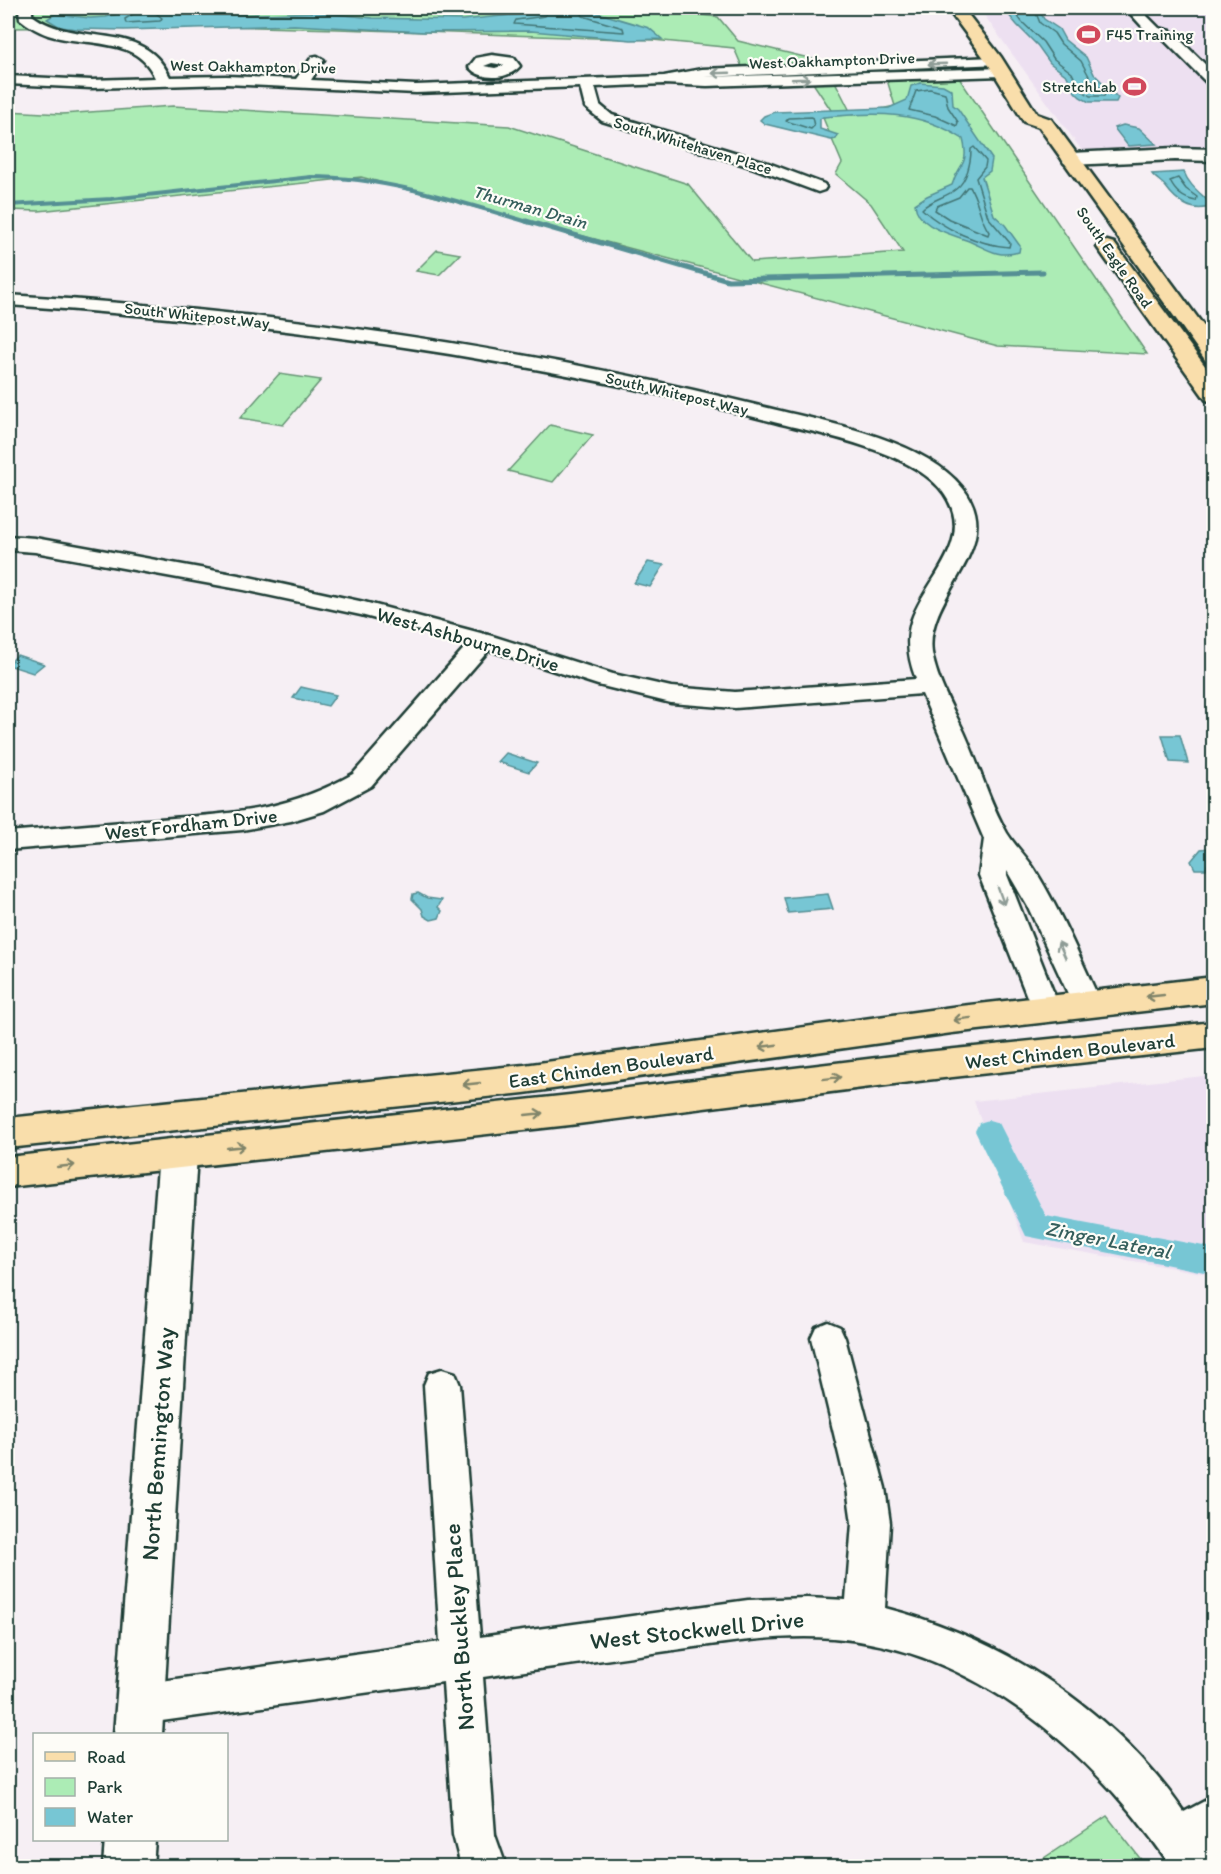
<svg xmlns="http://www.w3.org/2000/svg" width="1221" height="1874" viewBox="0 0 1221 1874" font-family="Itim,sans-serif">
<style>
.built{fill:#ede0f1}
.green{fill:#acecb5;stroke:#669474;stroke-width:1.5}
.water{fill:#77c6d4;stroke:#548f94;stroke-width:1.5}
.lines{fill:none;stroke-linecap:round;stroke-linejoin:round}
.shore{stroke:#427474;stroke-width:1.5}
.stream-far1{stroke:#548f94;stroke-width:4}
.stream{stroke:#548f94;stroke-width:5}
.canal{fill:#77c6d4;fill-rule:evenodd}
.street-casing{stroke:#1f3d34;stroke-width:5}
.secondary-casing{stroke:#1f3d34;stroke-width:5}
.primary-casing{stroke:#1f3d34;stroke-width:5}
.highway-casing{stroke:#1f3d34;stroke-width:5}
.street{fill:#fdfcf7;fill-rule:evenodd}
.secondary{fill:#fdfcf7;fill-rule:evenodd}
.primary{fill:#f9deab;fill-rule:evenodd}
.highway{fill:#f9deab;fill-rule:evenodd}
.oneway{stroke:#8e9c96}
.oneway2{stroke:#81856a}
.labels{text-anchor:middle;stroke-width:4.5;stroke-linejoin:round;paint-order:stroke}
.far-poi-label{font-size:16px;fill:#1f3d34;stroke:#fdfcf7;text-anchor:start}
.far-street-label{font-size:16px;fill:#1f3d34;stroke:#fdfcf7}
.far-water-label{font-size:18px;font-style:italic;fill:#355f5c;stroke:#fdfcf7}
.street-label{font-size:20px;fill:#1f3d34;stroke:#fdfcf7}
.water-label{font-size:21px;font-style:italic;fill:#355f5c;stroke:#fdfcf7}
.near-street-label{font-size:24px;fill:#1f3d34;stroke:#fdfcf7}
</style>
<rect width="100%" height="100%" fill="#f6eff4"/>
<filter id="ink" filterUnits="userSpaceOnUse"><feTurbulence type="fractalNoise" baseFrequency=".0167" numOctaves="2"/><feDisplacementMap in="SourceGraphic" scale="12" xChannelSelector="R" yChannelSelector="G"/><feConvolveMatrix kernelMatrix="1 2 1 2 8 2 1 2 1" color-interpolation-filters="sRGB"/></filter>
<g filter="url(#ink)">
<g class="built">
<polygon points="979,8 1213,8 1213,152 1096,154 1083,152"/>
<polygon points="1213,1075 1213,1275 1024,1242 974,1101"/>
</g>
<g class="green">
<polygon points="8,8 642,8 718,17 738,41 825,62 852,115 895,106 887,80 959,78 1147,354 998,346 361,177 39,211 8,210 8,111 62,114 173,106 509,126 688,184 752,262 903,252 871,204 836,174 842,163 823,118 831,110 801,65 743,69 734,48 653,40 338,29 219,26 8,28"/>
<polygon points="437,250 460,254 439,275 416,271"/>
<polygon points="279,374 321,380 283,425 240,418"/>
<polygon points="550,425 593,435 553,482 508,471"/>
<polygon points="1107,1816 1146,1866 1032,1866"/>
</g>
<g class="water">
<polygon points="141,8 173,13 235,15 316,12 373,18 462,20 573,9 592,11 649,28 662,39 631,40 531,31 424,32 294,25 124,30 77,29 60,27 47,19 55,14 90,18 106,17"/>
<polygon points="1003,8 1038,8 1044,19 1059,29 1065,40 1086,57 1094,74 1118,98 1116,102 1089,102 1080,97 1075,92 1067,76 1050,63 1038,46 1017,25"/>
<path d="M920,83L943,85L952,90L953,105L958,109L992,159L990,171L982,177L994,215L1005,225L1020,246L1019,252C996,259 985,247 966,240C948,233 917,226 915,204L927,196L952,185C958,163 970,167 963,139C918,109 875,113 823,117L820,119V129L838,135L836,139L831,140L765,124L760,120L764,116L775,112L889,108L907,100L911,86Z"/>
<polygon points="1123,125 1139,128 1156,144 1128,146 1114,128"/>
<path d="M1184,172C1189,186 1202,194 1212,205L1211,206C1193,214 1176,201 1166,187C1162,182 1156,179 1152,174Z"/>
<polygon points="648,562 664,565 650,587 634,583"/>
<polygon points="17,655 44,664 33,673 8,665"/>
<polygon points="301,687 336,695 328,706 293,698"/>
<polygon points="1162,735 1180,735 1188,763 1170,762"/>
<polygon points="506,753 537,763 529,772 498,762"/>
<polygon points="1210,848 1213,851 1213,862 1207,865 1206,869 1195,869 1191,861 1201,849"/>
<polygon points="418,893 427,898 442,900 438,907 442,911 439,918 431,920 424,916 422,909 412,899 413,894"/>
<polygon points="828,894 833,909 788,913 784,898"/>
</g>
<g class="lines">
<g class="shore">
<polyline points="135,8 133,14 125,19 126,23 160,21 162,18 156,13 156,8"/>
<polyline points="549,8 545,16 516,20 514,24 624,32 623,28 583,16 579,8"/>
<polyline points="1012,8 1022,22 1043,42 1054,59 1072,73 1080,89 1090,96 1104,96 1105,92 1090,78 1081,61 1061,44 1054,33 1040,23 1034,8"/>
<polygon points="930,89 945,93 948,107 958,122 957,126 935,116 909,110 916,91"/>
<polygon points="812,117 814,126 811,129 786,121 789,118"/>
<path d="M974,147L986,161L985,167L976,178L988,217L1010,243L1009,247C980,245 943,229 922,209C932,199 945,198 956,189C967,181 971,162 971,149Z"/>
<path d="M1178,178L1186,189L1197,197L1196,201C1184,199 1175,192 1170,181Z"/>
<path d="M967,187H970C979,201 979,218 989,232L988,235L949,219L935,210L937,206L959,197Z"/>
</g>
<path class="stream-far1" d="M8,205L111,199L311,177C386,177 460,202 531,223"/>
<polyline class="stream" points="526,221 728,280 1043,272"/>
<polygon class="canal" points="989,1120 999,1123 1046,1216 1214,1248 1214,1274 1026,1236 975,1131 979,1123"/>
<defs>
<g id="street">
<path d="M19,8H32V15C76,49 143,18 170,77L226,76L296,79L312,57L317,56L324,60L311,80L416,85L664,76L702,69L995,57L1000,58L1002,61L1000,64L703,77L1002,68L1009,72L1002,76L707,86L664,84L595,87L600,105L612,115L763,161L824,184L826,187L824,190L818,192L751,167L602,121L585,107L580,87L416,93L226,84L91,88L8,84V76L91,80L155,78C137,35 85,47 48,35C37,31 29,26 20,19Z"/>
<polygon points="1132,8 1145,8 1143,12 1159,28 1171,31 1214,73 1214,86 1209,85 1161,37 1149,34 1129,12"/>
<path d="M492,55L514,58L520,66C508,80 481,81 469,67L476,58ZM492,63L504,65H505L495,68L484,66Z"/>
<path d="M8,295C260,310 510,344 756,405C817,421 931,438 967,494C1003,550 924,596 932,653C937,681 952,707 964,732C979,765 989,802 1007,833C1015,846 1027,857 1035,870C1061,912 1080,958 1101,1003L1096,1011L1086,1014L1076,1011L1028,907L1007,871V875L1060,1009L1055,1017L1045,1020L1035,1017L979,875L984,839L922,694L735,708L671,703L598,685L489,650L371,786L324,811L291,821L242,830L8,850V832C54,828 99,824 145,820C223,814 283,814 353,774L468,644L361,615L244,590L35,552L8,550V536L35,538L244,576L364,602L492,636L613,674L671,687L735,692L916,679C909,661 905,642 911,622C923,582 973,545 948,500C923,452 819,434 770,421C520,356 265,322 8,305Z"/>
<path d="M828,1322L840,1327L845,1338L885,1488L890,1523L885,1608C1003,1638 1114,1710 1184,1812L1214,1796V1843L1208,1846L1214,1856V1866H1171C1094,1753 976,1649 833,1638C777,1634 722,1643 667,1651C606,1660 544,1668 483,1677L495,1835L506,1866H461L453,1835L443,1682L140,1724L126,1718L120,1704L126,1690L140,1684L440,1642L424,1385L429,1373L442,1369L455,1373L460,1385L480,1637L748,1600L807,1598L846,1600L852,1523L847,1488L811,1338L816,1327Z"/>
</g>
<g id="secondary">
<polygon points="1175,148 1214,149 1214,161 1175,160 1071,165 1064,163 1062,159 1064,155 1071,153"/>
<polygon points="178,1139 191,1143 197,1154 162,1734 114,1734 159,1154 165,1143"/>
<polygon points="105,1840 155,1840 153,1866 103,1866"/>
</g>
<g id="primary">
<polygon points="1214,977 1214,1003 952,1033 524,1093 8,1148 8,1118 524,1065 952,1007"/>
<polygon points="1214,1022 1214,1048 926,1080 570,1125 8,1187 8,1157 570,1095 926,1052"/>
</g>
<g id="highway">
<polygon points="947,8 963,8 1001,57 1037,114 1051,119 1214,340 1214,363 1206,361 1039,127 1024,122 987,62"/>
<polygon points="1107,241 1114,243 1214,378 1214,402 1206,400 1097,247 1100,243"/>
</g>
</defs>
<use href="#street" class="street-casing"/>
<use href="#secondary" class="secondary-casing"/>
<use href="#primary" class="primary-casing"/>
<use href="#highway" class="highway-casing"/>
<use href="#street" class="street"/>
<use href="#secondary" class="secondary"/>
<use href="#primary" class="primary"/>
<use href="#highway" class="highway"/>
</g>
<defs><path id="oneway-shaft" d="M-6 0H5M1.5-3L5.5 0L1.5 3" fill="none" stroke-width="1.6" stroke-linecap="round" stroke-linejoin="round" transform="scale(1.5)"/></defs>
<g class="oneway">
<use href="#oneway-shaft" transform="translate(937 64) rotate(178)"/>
<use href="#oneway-shaft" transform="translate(721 73) rotate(178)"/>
<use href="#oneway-shaft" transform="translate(801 79) rotate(-2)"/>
<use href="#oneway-shaft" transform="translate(1001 896) rotate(70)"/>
<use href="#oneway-shaft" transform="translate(1062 950) rotate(-114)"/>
</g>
<g class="oneway2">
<use href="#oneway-shaft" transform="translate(1155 996) rotate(174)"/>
<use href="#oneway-shaft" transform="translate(962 1019) rotate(173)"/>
<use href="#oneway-shaft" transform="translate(768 1046) rotate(172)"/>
<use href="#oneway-shaft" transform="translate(832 1078) rotate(-7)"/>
<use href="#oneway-shaft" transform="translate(471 1084) rotate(174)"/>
<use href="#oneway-shaft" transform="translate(534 1114) rotate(-6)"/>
<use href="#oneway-shaft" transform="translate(236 1147) rotate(-6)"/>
<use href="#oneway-shaft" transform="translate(66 1166) rotate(-6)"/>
</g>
</g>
<defs>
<symbol id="stadium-bare" viewBox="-9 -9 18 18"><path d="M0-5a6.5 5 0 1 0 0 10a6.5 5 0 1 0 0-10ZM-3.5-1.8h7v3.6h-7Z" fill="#d1495b" stroke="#fdfcf7" stroke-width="2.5" paint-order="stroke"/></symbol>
</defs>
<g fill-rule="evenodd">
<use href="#stadium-bare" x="1072" y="18" width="33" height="33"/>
<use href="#stadium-bare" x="1118" y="70" width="33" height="33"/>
</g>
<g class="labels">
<g class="far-poi-label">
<text x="1106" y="40">F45 Training</text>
<text x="1117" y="92" text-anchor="end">StretchLab</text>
</g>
<g class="far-street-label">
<text transform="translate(832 60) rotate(-2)" y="6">West Oakhampton Drive</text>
<text transform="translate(253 66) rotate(1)" y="6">West Oakhampton Drive</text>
<text transform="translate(693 145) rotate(17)" y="6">South Whitehaven Place</text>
<text transform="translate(1115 257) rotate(55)" y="6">South Eagle Road</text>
<text transform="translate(197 315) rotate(6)" y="6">South Whitepost Way</text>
<text transform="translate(677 393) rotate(13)" y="6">South Whitepost Way</text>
</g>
<g class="far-water-label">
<text transform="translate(530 207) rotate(16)" y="6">Thurman Drain</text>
</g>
<g class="street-label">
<text transform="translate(468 639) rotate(16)" y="7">West Ashbourne Drive</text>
<text transform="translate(191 824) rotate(-6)" y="7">West Fordham Drive</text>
<text transform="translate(1070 1051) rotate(-6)" y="7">West Chinden Boulevard</text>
<text transform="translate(611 1067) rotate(-8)" y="7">East Chinden Boulevard</text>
</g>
<g class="water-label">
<text transform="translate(1108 1240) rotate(11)" y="7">Zinger Lateral</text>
</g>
<g class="near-street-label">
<text transform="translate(158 1444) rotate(-86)" y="8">North Bennington Way</text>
<text transform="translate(459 1627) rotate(-94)" y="8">North Buckley Place</text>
<text transform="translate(697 1630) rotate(-6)" y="8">West Stockwell Drive</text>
</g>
</g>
<rect width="1221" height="1874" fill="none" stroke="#fdfcf7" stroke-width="30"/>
<rect x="15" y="15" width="1191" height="1844" fill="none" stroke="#1f3d34" stroke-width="2" filter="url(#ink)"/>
<rect x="33" y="1733" width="195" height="108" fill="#fdfcf7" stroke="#a4b0a9" stroke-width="1.5"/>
<rect x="45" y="1752" width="30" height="9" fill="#f9deab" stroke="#a4b0a9" stroke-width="1.5"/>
<text x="87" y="1763" font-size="18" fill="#1f3d34">Road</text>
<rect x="45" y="1778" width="30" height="18" fill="#acecb5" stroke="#a4b0a9" stroke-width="1.5"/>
<text x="87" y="1793" font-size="18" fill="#1f3d34">Park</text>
<rect x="45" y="1808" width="30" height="18" fill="#77c6d4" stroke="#a4b0a9" stroke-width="1.5"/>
<text x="87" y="1823" font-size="18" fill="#1f3d34">Water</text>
</svg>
